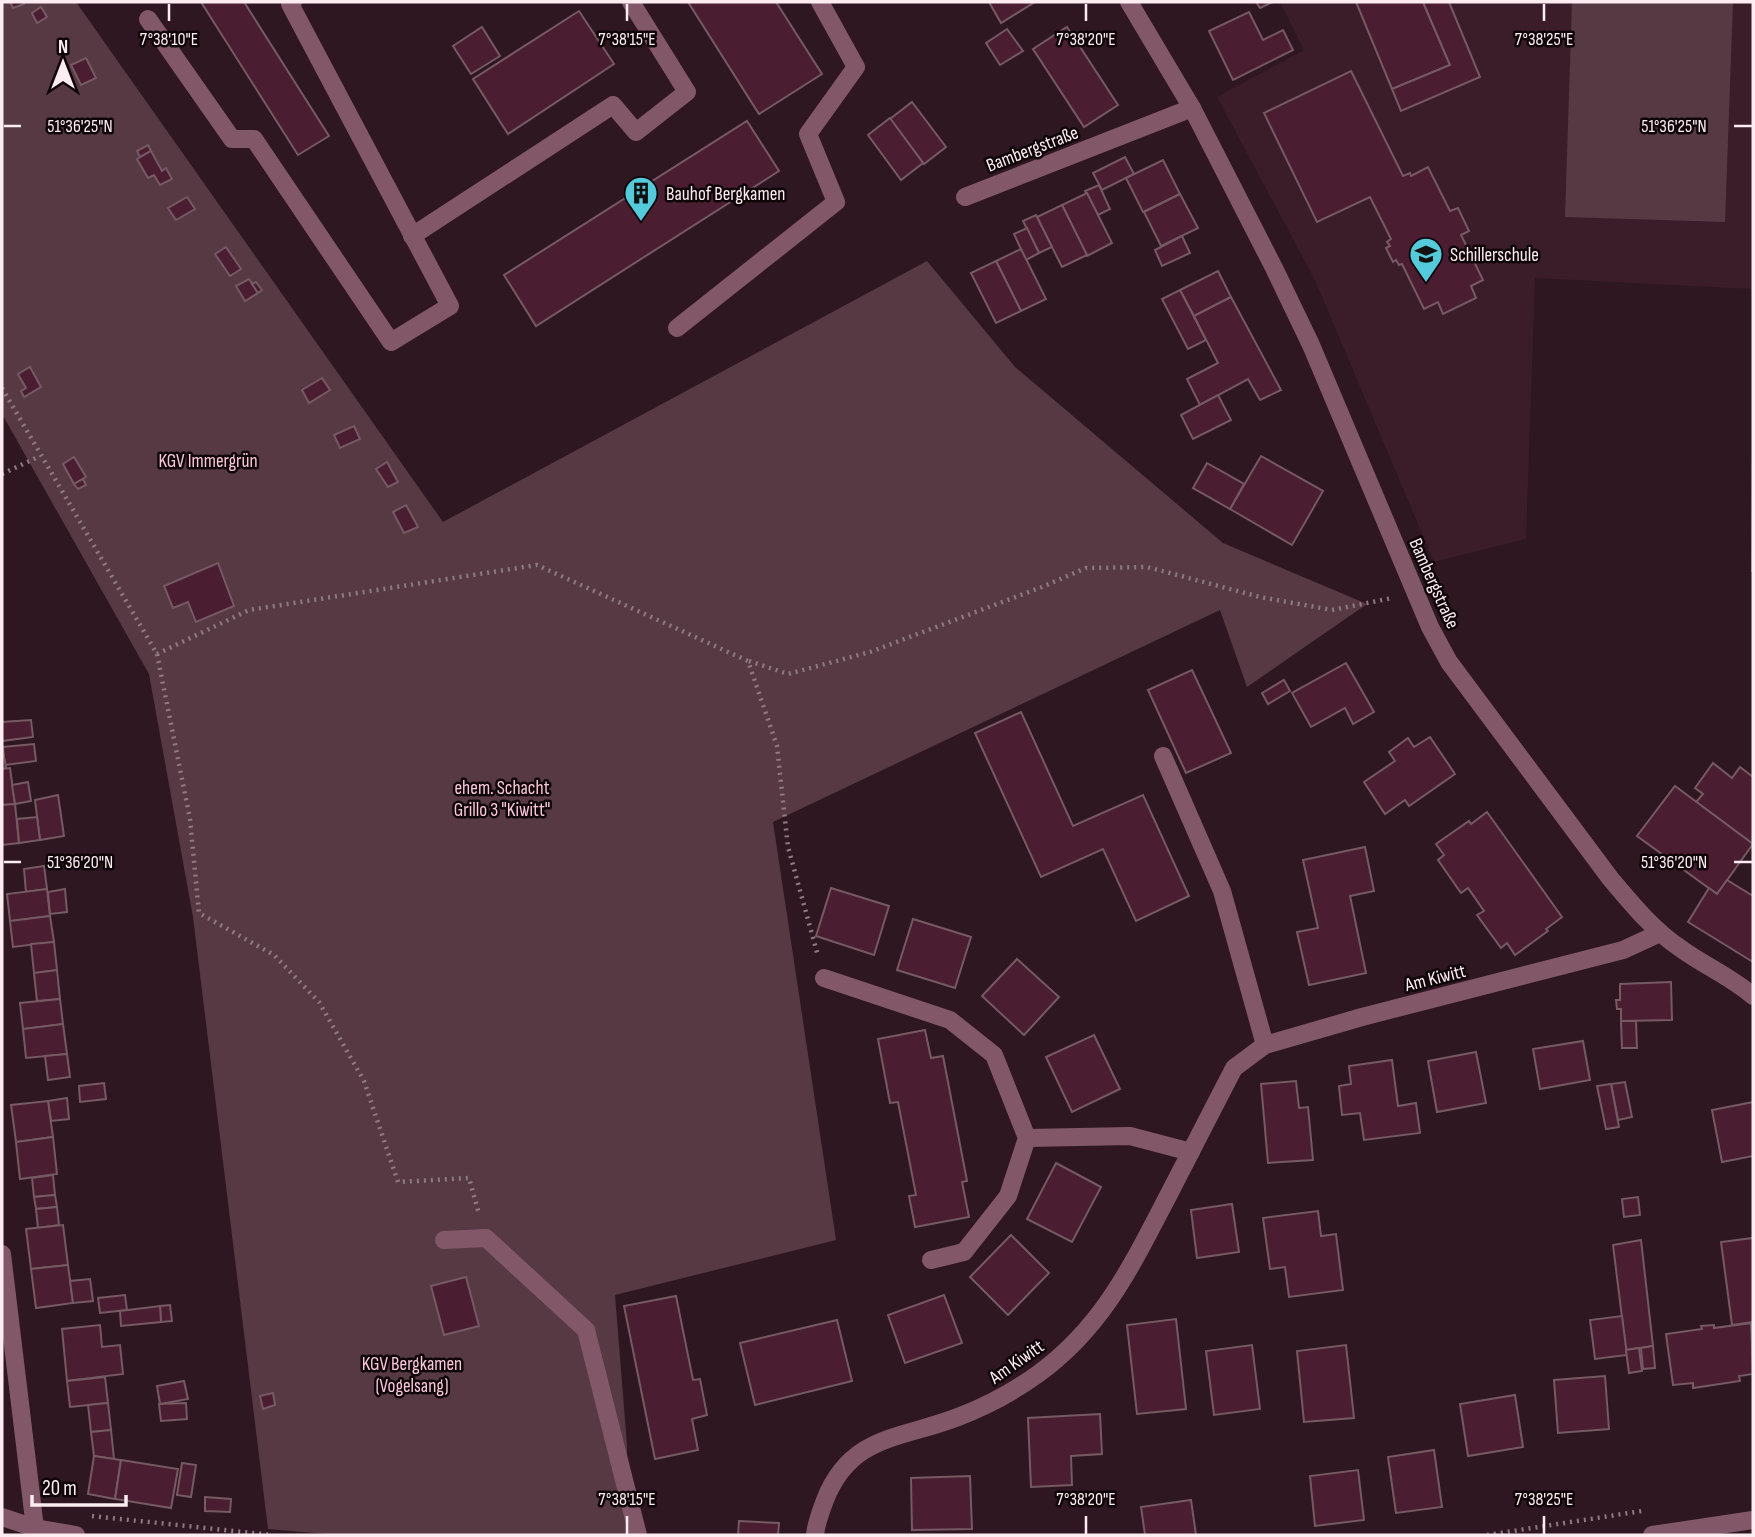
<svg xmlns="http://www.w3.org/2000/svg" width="1755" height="1537" viewBox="0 0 1755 1537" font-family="'Sofia Sans Condensed',sans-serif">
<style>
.built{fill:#3b1d2a}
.green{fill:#573944}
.building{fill:#4a1d31;stroke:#755963;stroke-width:2}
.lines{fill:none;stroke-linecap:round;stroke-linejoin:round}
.path{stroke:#8e7a81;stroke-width:4.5;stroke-dasharray:2 5;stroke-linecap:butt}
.minor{stroke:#825868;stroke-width:18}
.ticks{fill:none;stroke:#fdecf1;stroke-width:2.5}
.labels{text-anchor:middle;stroke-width:5;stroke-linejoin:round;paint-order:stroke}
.street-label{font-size:19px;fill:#fdecf1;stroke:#0f0609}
.poi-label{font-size:19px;fill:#fdecf1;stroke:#0f0609;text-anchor:start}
.park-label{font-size:19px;fill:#fac7da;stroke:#0f0609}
.ticks-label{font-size:18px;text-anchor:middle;fill:#fdecf1;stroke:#0f0609;stroke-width:5;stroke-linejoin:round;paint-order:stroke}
</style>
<rect width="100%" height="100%" fill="#2e1720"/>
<polygon class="built" points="1280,2 1753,2 1753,289 1535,278 1526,539 1434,562 1315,280 1217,97 1304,50"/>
<g class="green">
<polygon points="2,2 76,2 443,522 927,261 1015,367 1223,543 1367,604 1247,687 1220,610 773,822 836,1240 615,1295 627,1445 628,1535 337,1535 268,1529 193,917 149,674 2,414"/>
<polygon points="1572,2 1733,2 1725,222 1565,217"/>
</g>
<g class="building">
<polygon points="10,2 24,2 24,4 13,8"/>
<polygon points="201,2 244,2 329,136 298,155"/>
<polygon points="688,2 776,2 822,74 759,114"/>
<polygon points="989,2 1035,2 1001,23"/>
<polygon points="1256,2 1273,2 1260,8"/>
<polygon points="1356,2 1423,2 1450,65 1392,89"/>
<polygon points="1423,2 1449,2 1480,77 1401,111 1392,89 1450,65"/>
<polygon points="41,7 47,17 37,23 32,13"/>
<polygon points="579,11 614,64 508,134 473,79"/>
<polygon points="1249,12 1263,40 1283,30 1293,50 1233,80 1209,31"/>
<polygon points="482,27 500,56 471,74 453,46"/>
<polygon points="1067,27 1118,105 1084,127 1033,49"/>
<polygon points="1007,29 1023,51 1000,65 986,43"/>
<polygon points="86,58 96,78 81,85 71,65"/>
<polygon points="1351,71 1403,176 1410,173 1411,176 1428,167 1450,211 1458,208 1469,231 1461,235 1483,280 1471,286 1476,298 1443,314 1438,302 1424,309 1402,264 1399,265 1396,260 1393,262 1386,248 1390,246 1387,242 1391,239 1370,197 1317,222 1264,113"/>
<polygon points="912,102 946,147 924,164 890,119"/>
<polygon points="890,118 923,163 901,180 868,135"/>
<polygon points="747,121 779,171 536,326 504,275"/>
<polygon points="148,145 151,151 140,157 137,151"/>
<polygon points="151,151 162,171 166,168 172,179 160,185 154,175 148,178 137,159"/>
<polygon points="1125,157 1134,174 1102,190 1093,173"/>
<polygon points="1163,160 1180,194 1143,212 1126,178"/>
<polygon points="1099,185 1110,209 1098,215 1085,191"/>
<polygon points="1087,193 1112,243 1087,256 1062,205"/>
<polygon points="1180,194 1198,228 1161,246 1144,212"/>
<polygon points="187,197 195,209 176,220 168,208"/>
<polygon points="1062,205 1087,255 1062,267 1037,217"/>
<polygon points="1036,215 1052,247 1039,253 1023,221"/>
<polygon points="1027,228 1039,253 1026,260 1014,234"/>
<polygon points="1182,236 1190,253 1162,266 1155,250"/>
<polygon points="226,247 241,269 230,276 215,254"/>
<polygon points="1021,249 1046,299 1021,311 996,261"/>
<polygon points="996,261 1021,311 996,323 971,273"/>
<polygon points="1218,271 1231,297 1194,316 1180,290"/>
<polygon points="249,279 258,293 245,301 236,286"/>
<polygon points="256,282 262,290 258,293 252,284"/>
<polygon points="1180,290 1206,340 1188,349 1162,299"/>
<polygon points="1231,297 1281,390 1260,400 1248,379 1200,405 1187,379 1218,363 1194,316"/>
<polygon points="30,367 41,387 24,397 21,391 26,388 18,374"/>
<polygon points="322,378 330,390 309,403 302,390"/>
<polygon points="1218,395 1231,420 1193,439 1181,415"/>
<polygon points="354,426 360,439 340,448 334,435"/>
<polygon points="1753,451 1753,571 1752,571"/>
<polygon points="1261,456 1323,491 1292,545 1230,509"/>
<polygon points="74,457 86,477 74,484 63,464"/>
<polygon points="387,462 398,482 388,487 376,469"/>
<polygon points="1207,463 1244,484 1230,509 1193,488"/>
<polygon points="83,479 86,485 78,489 74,484"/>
<polygon points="406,505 418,527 404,533 393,512"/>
<polygon points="218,563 234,606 196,622 188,602 173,608 164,586"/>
<polygon points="1346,663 1374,712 1353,724 1345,708 1311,727 1292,693"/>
<polygon points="1192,670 1231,753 1186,773 1148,690"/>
<polygon points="1284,680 1290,691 1268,704 1262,693"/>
<polygon points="1021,712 1073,826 1143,795 1189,896 1136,921 1103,849 1041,877 975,733"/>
<polygon points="31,720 33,737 2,741 2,722"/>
<polygon points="1430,737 1455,774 1409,806 1405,800 1385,814 1364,782 1395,761 1389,752 1408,738 1414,747"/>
<polygon points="34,744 36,761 5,765 3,747"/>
<polygon points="2,747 6,768 2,769"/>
<polygon points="1713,763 1732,778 1740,767 1753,777 1753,844 1696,802 1703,794 1695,788"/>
<polygon points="10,768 15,804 2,805 2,769"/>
<polygon points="28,782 31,801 15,804 12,785"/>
<polygon points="1675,786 1753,844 1717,894 1637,836"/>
<polygon points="58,795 64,836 40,840 35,800"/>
<polygon points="15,804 19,843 2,845 2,805"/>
<polygon points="1487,812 1562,917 1546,929 1548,931 1515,955 1507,943 1501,948 1477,915 1484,911 1468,888 1461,893 1438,860 1444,855 1436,844 1469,821 1471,824"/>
<polygon points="37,817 40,840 19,843 17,819"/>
<polygon points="1365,847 1374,891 1350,896 1366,973 1309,985 1297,932 1318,928 1303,860"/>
<polygon points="44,866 47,889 26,892 24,869"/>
<polygon points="1727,880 1753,896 1753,962 1688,922 1709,888 1717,894"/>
<polygon points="831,888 889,906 874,955 816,936"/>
<polygon points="47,889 50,916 10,921 7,894"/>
<polygon points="65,889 67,912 50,914 48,892"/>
<polygon points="50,916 54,942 13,947 10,921"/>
<polygon points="913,919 971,937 955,988 897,970"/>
<polygon points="54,942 57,970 34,973 31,944"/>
<polygon points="1017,959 1059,997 1024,1035 982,996"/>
<polygon points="57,970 60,999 37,1001 34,973"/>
<polygon points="1671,982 1672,1020 1621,1021 1621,1009 1617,1009 1616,1000 1620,1000 1620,984"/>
<polygon points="60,999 63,1024 23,1029 20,1003"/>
<polygon points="1621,1021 1636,1021 1637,1048 1622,1048"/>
<polygon points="63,1024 67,1054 26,1058 23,1029"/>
<polygon points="925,1030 931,1058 943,1056 967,1181 962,1182 969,1217 915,1227 909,1196 916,1195 898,1102 890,1103 878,1039"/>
<polygon points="1094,1035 1120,1089 1072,1112 1046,1057"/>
<polygon points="1583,1041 1590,1080 1540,1089 1533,1049"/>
<polygon points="1476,1052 1486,1103 1437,1112 1428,1061"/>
<polygon points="67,1054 70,1077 48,1080 45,1056"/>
<polygon points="1392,1060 1398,1106 1416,1103 1420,1133 1364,1140 1360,1113 1342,1115 1339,1086 1351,1084 1349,1066"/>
<polygon points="1296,1081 1299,1108 1308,1107 1313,1160 1268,1163 1261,1084"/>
<polygon points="1625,1082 1632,1117 1618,1120 1611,1084"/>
<polygon points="104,1083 106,1099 80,1102 79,1086"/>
<polygon points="1611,1084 1619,1127 1606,1129 1597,1086"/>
<polygon points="67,1098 69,1119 51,1121 48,1101"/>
<polygon points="48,1101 53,1137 16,1142 11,1105"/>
<polygon points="1753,1102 1753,1156 1722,1162 1712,1110"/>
<polygon points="53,1137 57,1174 20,1179 16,1142"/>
<polygon points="1056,1163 1101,1187 1072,1242 1027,1219"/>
<polygon points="53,1175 55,1195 34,1197 32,1178"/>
<polygon points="55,1195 57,1207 36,1209 34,1197"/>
<polygon points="1638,1197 1640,1215 1624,1217 1622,1199"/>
<polygon points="1232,1204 1239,1252 1197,1258 1191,1210"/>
<polygon points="57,1207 59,1225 38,1228 36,1209"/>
<polygon points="1318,1211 1321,1236 1336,1234 1343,1290 1289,1297 1285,1267 1270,1269 1263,1218"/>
<polygon points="63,1225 68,1265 31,1269 26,1229"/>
<polygon points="1011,1235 1049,1273 1008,1315 970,1277"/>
<polygon points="1753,1238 1753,1322 1732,1325 1721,1242"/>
<polygon points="1641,1240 1653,1346 1626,1350 1613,1245"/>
<polygon points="68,1265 73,1303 36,1308 31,1269"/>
<polygon points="466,1277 479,1326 444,1335 431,1286"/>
<polygon points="90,1279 93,1301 73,1303 70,1281"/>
<polygon points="125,1295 127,1310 100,1313 98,1298"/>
<polygon points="944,1295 962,1343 905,1363 888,1315"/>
<polygon points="676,1296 693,1380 700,1379 707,1415 692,1419 698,1450 655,1459 624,1306"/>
<polygon points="170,1305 172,1321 161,1322 160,1306"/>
<polygon points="160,1306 161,1322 121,1326 120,1311"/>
<polygon points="1622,1316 1627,1355 1595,1359 1590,1320"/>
<polygon points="1176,1319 1186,1409 1137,1414 1127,1325"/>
<polygon points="837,1320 852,1381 755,1405 740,1343"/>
<polygon points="1751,1323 1753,1374 1739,1376 1740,1381 1693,1388 1693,1383 1673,1385 1666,1334 1702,1329 1701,1326 1714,1325 1714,1328"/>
<polygon points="100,1325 102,1347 120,1345 123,1374 67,1381 62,1329"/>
<polygon points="1252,1345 1260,1409 1214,1415 1206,1351"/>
<polygon points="1346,1345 1354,1418 1304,1422 1297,1351"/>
<polygon points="1653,1346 1655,1368 1643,1369 1641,1348"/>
<polygon points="1639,1348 1642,1371 1629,1373 1626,1350"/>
<polygon points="1605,1376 1609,1429 1558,1433 1554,1380"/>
<polygon points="105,1377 108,1403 70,1407 67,1381"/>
<polygon points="184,1381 188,1399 160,1404 157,1386"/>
<polygon points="273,1393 275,1405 263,1409 260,1396"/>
<polygon points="1515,1395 1523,1447 1468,1456 1460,1404"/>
<polygon points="108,1403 111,1430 91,1432 88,1405"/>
<polygon points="186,1403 187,1419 161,1421 159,1404"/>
<polygon points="1100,1414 1102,1454 1071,1456 1072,1485 1031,1487 1028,1418"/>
<polygon points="111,1430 114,1459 94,1456 91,1432"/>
<polygon points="1434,1450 1442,1507 1396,1513 1388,1457"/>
<polygon points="94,1456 121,1460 115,1499 88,1494"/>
<polygon points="121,1460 178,1469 171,1508 115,1499"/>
<polygon points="182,1463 196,1465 191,1497 177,1495"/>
<polygon points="1358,1470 1364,1520 1315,1526 1310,1476"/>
<polygon points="970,1476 972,1529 912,1530 911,1478"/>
<polygon points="205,1497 231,1499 230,1512 205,1511"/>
<polygon points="1191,1500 1196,1535 1145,1535 1141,1507"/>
<polygon points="739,1521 779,1523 778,1535 738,1535"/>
</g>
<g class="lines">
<g class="path">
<polyline points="2,388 157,654 190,819 199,913 274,955 319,1002 364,1081 398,1182 469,1178 479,1214"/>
<polyline points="2,474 40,456"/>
<polyline points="157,654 249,610 537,565 748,661 777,746 788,847 818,956"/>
<polyline points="749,661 788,674 870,652 1042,587 1086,568 1147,567 1260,597 1332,610 1392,598"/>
<polyline points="92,1516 272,1535"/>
<polyline points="1487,1535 1642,1511"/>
</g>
<g class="minor">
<path d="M1129,2L1192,108L1274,268L1311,345L1430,627L1449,662L1610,878C1631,903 1652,929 1680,948C1703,965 1731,977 1753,996"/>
<polyline points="148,19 232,139 254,139 391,342 450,306 290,4 293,2"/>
<polyline points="965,197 1192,108"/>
<polyline points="412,236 613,105 636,132 687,92 631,2"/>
<polyline points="677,328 836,202 808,134 856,67 820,2"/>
<polyline points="1163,756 1222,891 1265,1045"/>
<polyline points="824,978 950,1020 994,1055 1027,1138 1008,1196 964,1252 931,1260"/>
<polyline points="1027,1138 1130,1136 1191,1152"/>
<polyline points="444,1240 486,1238 586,1330 638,1535"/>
<polyline points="2,1254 35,1528"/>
<polyline points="2,1517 35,1528 76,1535"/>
<path d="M815,1535C816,1523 821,1511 825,1500C851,1434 902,1439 958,1417C987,1406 1013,1392 1038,1374C1103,1327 1132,1265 1168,1196C1190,1153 1212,1111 1234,1068L1265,1045L1362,1017L1623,950L1660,933"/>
<polyline points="1652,1535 1753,1520"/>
</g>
</g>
<path class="ticks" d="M169,4V21M627,4V21M1086,4V21M1544,4V21M4,126H21M1734,126H1752M4,862H21M1734,862H1752M627,1516V1534M1086,1516V1534M1544,1516V1534"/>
<defs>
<symbol id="building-pin" viewBox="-11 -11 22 30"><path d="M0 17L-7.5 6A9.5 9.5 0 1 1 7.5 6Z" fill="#53cbdb" stroke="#0f0609"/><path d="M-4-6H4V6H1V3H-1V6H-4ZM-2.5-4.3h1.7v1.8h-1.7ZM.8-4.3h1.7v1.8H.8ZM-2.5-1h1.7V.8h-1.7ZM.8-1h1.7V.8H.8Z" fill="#111"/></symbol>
<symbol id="school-pin" viewBox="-11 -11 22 30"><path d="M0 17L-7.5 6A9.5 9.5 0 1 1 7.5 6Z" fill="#53cbdb" stroke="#0f0609"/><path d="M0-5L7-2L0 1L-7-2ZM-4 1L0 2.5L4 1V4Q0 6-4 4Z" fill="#111"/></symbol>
</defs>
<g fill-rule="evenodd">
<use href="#building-pin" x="622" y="174" width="38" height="52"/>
<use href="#school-pin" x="1407" y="235" width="38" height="52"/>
</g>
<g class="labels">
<g class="street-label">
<text transform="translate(1032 148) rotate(-21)" y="7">Bambergstraße</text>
<text transform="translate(1435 583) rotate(66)" y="7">Bambergstraße</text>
<text transform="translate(1435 977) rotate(-14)" y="7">Am Kiwitt</text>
<text transform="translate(1016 1361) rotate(-35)" y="7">Am Kiwitt</text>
</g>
<g class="poi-label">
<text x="666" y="200">Bauhof Bergkamen</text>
<text x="1450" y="261">Schillerschule</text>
</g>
<g class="park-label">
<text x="208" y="467">KGV Immergrün</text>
<text x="502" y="794">ehem. Schacht<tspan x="502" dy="22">Grillo 3 "Kiwitt"</tspan></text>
<text x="412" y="1370">KGV Bergkamen<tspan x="412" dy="22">(Vogelsang)</tspan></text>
</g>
</g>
<g class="ticks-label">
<text x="169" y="45">7°38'10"E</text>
<text x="627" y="45">7°38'15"E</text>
<text x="1086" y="45">7°38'20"E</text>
<text x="1544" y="45">7°38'25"E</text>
<text x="80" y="132">51°36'25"N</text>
<text x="1674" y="132">51°36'25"N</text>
<text x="80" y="868">51°36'20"N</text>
<text x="1674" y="868">51°36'20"N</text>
<text x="627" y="1505">7°38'15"E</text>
<text x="1086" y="1505">7°38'20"E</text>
<text x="1544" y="1505">7°38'25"E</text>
</g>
<rect width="1755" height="1537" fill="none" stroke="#fdecf1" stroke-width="7"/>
<g transform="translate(63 63)" stroke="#0f0609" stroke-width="5" paint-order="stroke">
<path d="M0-5L12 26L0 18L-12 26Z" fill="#fdecf1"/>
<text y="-10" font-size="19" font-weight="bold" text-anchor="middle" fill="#fdecf1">N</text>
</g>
<path d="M32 1495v10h94v-10" fill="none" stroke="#fdecf1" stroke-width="3.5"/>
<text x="42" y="1495" font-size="21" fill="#fdecf1" stroke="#0f0609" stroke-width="5" paint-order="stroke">20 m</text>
</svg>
